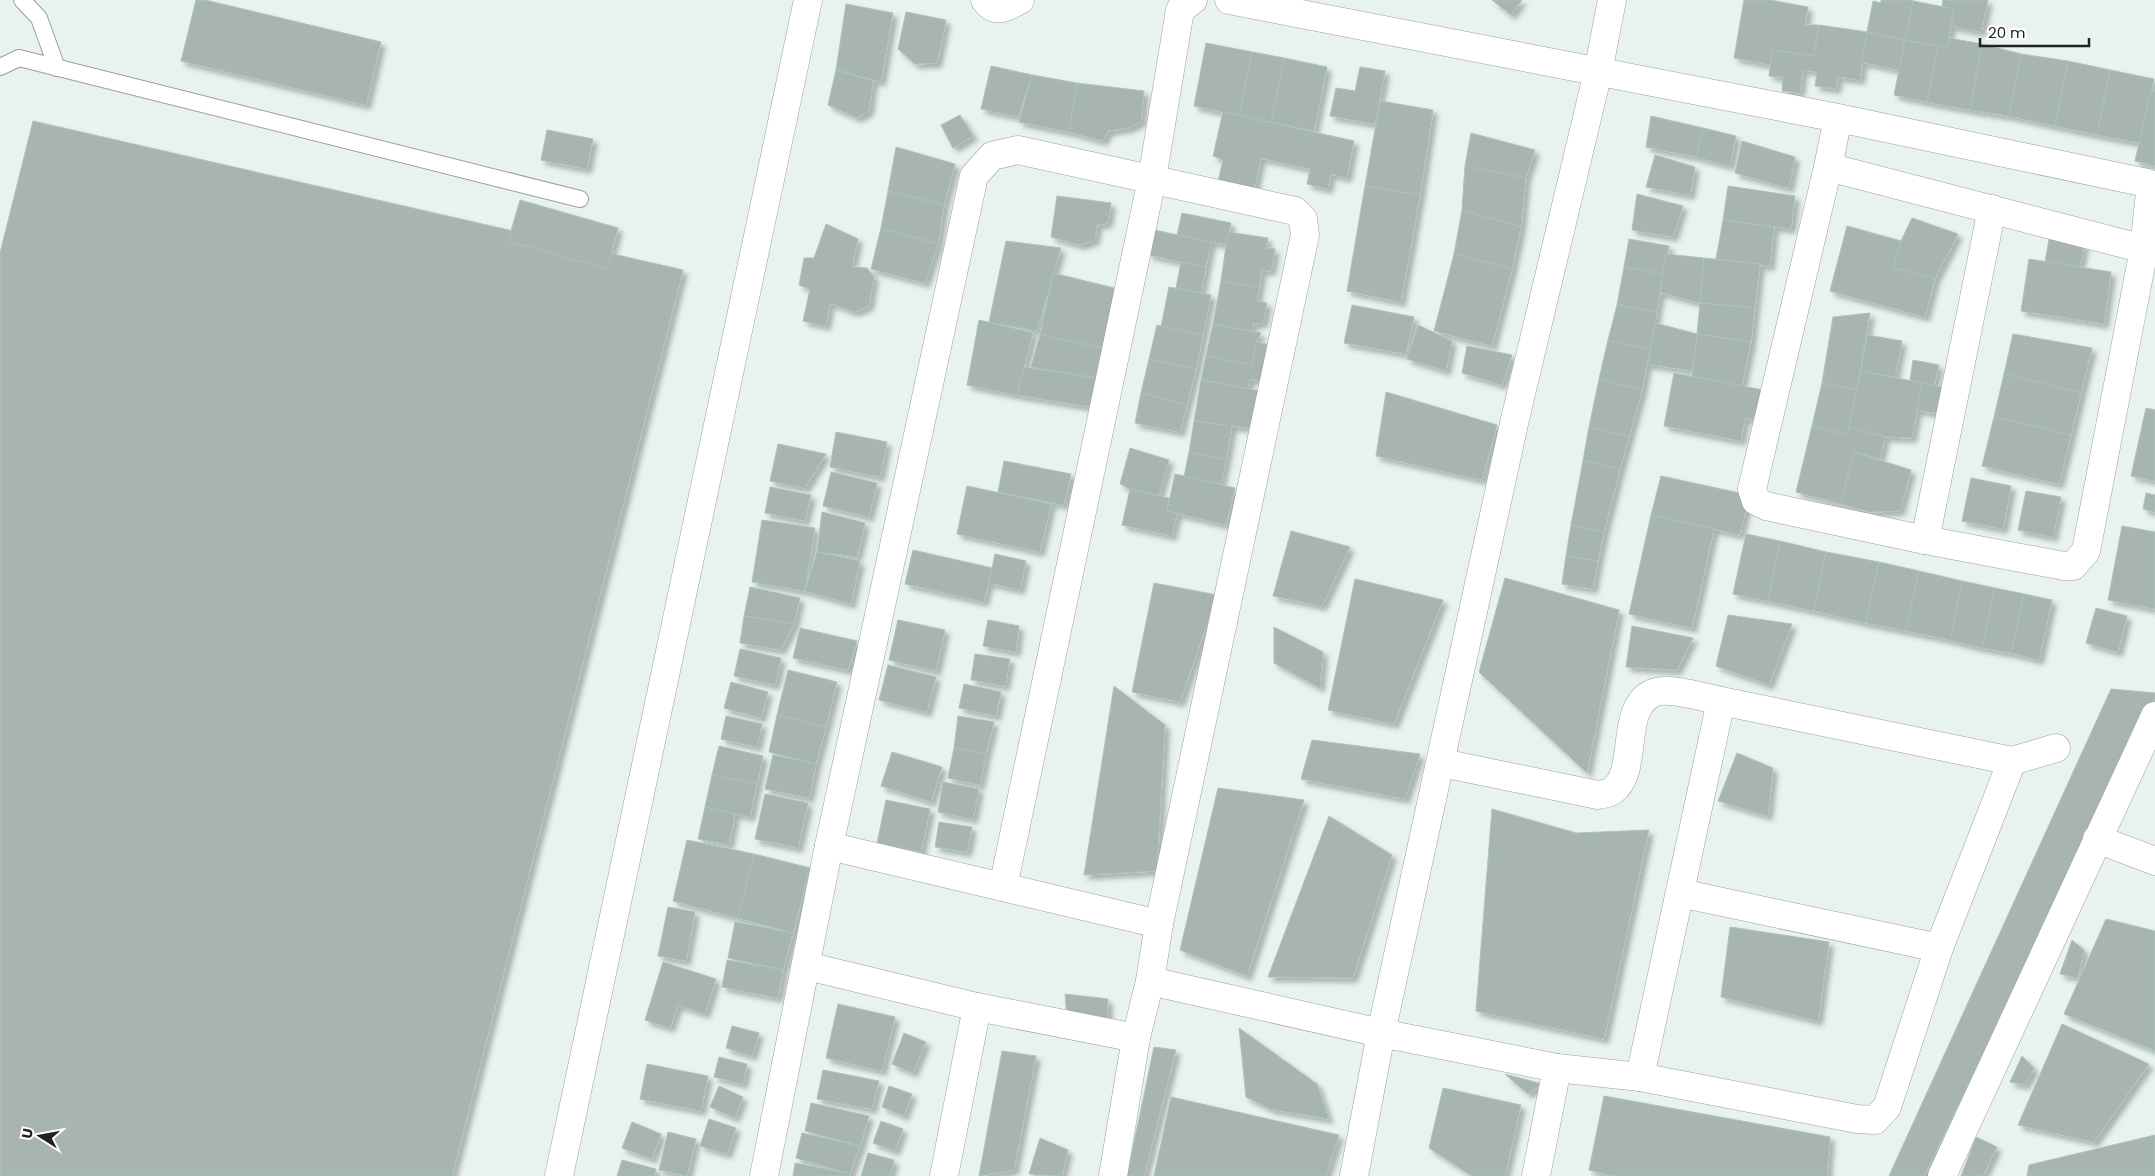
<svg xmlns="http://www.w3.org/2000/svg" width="2155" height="1176" viewBox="0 0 2155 1176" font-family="Poppins,sans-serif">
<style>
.building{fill:#a7b4af;stroke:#a9c5b9;filter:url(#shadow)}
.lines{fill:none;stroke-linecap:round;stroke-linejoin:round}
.lane-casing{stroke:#9e9e9e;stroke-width:18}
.street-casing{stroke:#9e9e9e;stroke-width:29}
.lane{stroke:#fff;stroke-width:16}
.street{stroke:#fff;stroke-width:28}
</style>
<defs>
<filter id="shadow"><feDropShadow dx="4.5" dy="4.5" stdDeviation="2.5" flood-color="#0004"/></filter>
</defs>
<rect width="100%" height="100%" fill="#e8f2f0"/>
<g class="building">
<polygon points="196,0 205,0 381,42 366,105 181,61"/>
<polygon points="1492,0 1522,0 1511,15"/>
<polygon points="1744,0 1770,0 1808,7 1805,25 1819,25 1814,56 1772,50 1771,65 1734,58"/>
<polygon points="1881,0 1913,0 1905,40 1867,32 1873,1 1881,3"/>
<polygon points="1943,0 1988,0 1981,32 1951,26 1954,9 1942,6"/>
<polygon points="1913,1 1954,9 1947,48 1905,40"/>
<polygon points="846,4 893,13 881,82 836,70"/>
<polygon points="906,12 946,20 937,63 915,64 898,49"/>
<polygon points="1819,25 1867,32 1860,80 1838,77 1836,89 1815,86 1817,72 1803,70 1800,93 1782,91 1783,77 1769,76 1772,50 1814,56"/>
<polygon points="1867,32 1905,40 1899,70 1861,62"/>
<polygon points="1949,38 1982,44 1970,110 1927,102 1938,46 1947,48"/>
<polygon points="1905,40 1938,46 1927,102 1894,95"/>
<polygon points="1206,43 1252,52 1239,116 1194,106"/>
<polygon points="1982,44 2021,54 2009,116 1970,110"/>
<polygon points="1252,52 1284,58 1271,122 1239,116"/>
<polygon points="2021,54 2068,61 2055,126 2009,116"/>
<polygon points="1284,58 1327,67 1314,131 1271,122"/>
<polygon points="2068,61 2110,70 2097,135 2055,126"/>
<polygon points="991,66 1032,75 1018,117 981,109"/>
<polygon points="1360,67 1385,71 1375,124 1330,116 1336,88 1355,91"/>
<polygon points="836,70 873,81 869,111 857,118 828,105"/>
<polygon points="2110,70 2154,79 2140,143 2097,135"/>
<polygon points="1032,75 1077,83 1069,132 1019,122"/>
<polygon points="1077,83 1144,91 1141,122 1128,128 1108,131 1103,141 1069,132"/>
<polygon points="2151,90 2155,91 2155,166 2135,161"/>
<polygon points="1380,101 1433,110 1420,195 1365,186"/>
<polygon points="1223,112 1354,141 1347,178 1331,174 1328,189 1307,184 1310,169 1261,158 1254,190 1218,182 1223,160 1213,156"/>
<polygon points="960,115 973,136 953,148 941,125"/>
<polygon points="1651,116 1703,128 1696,157 1646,147"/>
<polygon points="33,121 683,270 452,1176 0,1176 0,253"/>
<polygon points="1703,128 1736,136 1730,166 1696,157"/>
<polygon points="547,130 593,139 587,169 541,160"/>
<polygon points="1471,133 1535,150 1526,178 1465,166"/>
<polygon points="1742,141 1795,157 1789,188 1735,173"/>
<polygon points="896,147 955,164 944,205 888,191"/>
<polygon points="1655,155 1695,167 1690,195 1646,187"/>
<polygon points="1465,166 1526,178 1521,227 1462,210"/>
<polygon points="1365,186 1420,195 1401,302 1347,291"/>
<polygon points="1728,186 1795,196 1791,229 1723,220"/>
<polygon points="888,191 944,205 938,244 881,228"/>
<polygon points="1637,194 1683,206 1673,237 1632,230"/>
<polygon points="1057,196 1111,203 1108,223 1097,225 1095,240 1080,245 1051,237"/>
<polygon points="520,200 618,228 607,269 508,241"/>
<polygon points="1462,210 1521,227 1512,269 1454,254"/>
<polygon points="1182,213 1231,223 1226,245 1177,235"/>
<polygon points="1912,218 1958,234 1935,279 1893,268 1901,241"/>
<polygon points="1723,220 1774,227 1770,266 1716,259"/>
<polygon points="826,224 858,239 852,267 867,268 874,277 869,306 854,312 830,303 826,326 803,321 810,289 799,285 804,258 814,258"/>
<polygon points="1847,226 1901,241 1893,268 1935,279 1925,317 1830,291"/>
<polygon points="881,228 938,244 925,283 871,269"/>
<polygon points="1154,230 1211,242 1206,267 1148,255"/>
<polygon points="1228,232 1268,238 1266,248 1275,249 1271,271 1262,270 1259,288 1221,281"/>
<polygon points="1629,239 1669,246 1663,274 1624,267"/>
<polygon points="2049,239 2084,244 2080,267 2045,262"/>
<polygon points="1006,241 1061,248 1037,331 989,322"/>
<polygon points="1454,254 1512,269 1492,346 1434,331"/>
<polygon points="1666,254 1704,258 1700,303 1659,292"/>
<polygon points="1704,258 1760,264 1755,308 1700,303"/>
<polygon points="2029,259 2111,272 2104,324 2021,311"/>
<polygon points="1181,262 1206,267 1201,293 1176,288"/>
<polygon points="1624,267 1663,274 1657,312 1617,305"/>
<polygon points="1053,273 1118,289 1103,348 1040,335"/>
<polygon points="1221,281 1259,288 1257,301 1267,303 1263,323 1253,324 1252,331 1213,324"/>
<polygon points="1169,287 1211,295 1203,335 1161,327"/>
<polygon points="1700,303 1755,308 1751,342 1697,334"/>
<polygon points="1352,305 1414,317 1406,354 1344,343"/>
<polygon points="1617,305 1657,312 1650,350 1608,340"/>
<polygon points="1870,313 1857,390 1822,383 1833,317"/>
<polygon points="979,320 1033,333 1017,395 967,385"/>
<polygon points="1655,323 1697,334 1693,371 1648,364"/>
<polygon points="1213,324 1261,333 1256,342 1252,365 1206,356"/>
<polygon points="1157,325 1203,335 1196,369 1149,359"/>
<polygon points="1418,325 1452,341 1446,371 1407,359"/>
<polygon points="1697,334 1751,342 1742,386 1692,376"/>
<polygon points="2013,334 2092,348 2081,393 2004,374"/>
<polygon points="1040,335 1103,348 1096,378 1031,367"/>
<polygon points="1867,335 1902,341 1895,377 1861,371"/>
<polygon points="1608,340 1650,350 1642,390 1599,379"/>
<polygon points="1256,342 1275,346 1268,382 1250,379 1248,389 1201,380 1206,356 1252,365"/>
<polygon points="1467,346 1512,355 1502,385 1462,373"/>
<polygon points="1149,359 1196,369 1187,405 1141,393"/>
<polygon points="1913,360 1939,365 1934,386 1910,381"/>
<polygon points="1024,367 1096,378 1090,407 1017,395"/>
<polygon points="1861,371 1922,383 1912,438 1885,437 1849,427"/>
<polygon points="1674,373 1763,390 1758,420 1745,418 1741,441 1664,426"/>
<polygon points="2004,374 2081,393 2071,435 1994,417"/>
<polygon points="1599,379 1642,390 1629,437 1589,427"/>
<polygon points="1201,380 1260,391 1255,429 1194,421"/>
<polygon points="1822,383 1857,390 1847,435 1812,426"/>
<polygon points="1922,383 1946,388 1941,414 1917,410"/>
<polygon points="1386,392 1497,425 1482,480 1376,456"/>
<polygon points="1141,393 1187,405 1180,432 1135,423"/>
<polygon points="2146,408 2155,410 2155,481 2131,476"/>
<polygon points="1994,417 2071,435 2059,484 1982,466"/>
<polygon points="1194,421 1232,426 1226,460 1189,452"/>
<polygon points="1812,426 1847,435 1849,427 1885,437 1880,459 1854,452 1841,504 1796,492"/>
<polygon points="1589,427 1629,437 1620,469 1583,461"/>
<polygon points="836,432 887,442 880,477 830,467"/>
<polygon points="778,444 826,454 805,488 770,481"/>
<polygon points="1130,448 1169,460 1159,495 1130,489 1120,484"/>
<polygon points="1189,452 1226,460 1221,484 1184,477"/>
<polygon points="1854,452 1911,470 1900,511 1869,512 1841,504"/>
<polygon points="1004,461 1071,474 1064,505 998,492"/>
<polygon points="1583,461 1620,469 1604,532 1571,525"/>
<polygon points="831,472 877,483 869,517 823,506"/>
<polygon points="1175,474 1235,488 1226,525 1167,511"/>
<polygon points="1661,476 1749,495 1740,535 1651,515"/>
<polygon points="1971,478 2011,486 2003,529 1962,521"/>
<polygon points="967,486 1051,504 1040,552 957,534"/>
<polygon points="770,487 811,495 805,521 765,513"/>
<polygon points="1130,489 1169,498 1167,511 1177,513 1172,536 1122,525"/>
<polygon points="2026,491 2061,497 2053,537 2018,530"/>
<polygon points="2146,493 2155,495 2155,512 2143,509"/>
<polygon points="822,512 865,523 857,557 817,552"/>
<polygon points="1651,515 1714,529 1692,628 1629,614"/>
<polygon points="762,520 815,528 805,591 752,582"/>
<polygon points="1571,525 1604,532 1598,561 1566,556"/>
<polygon points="2122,526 2155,532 2155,609 2108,600"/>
<polygon points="1291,531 1350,547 1322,606 1273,596"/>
<polygon points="1746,534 1780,541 1768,601 1733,594"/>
<polygon points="1780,541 1826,552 1814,611 1768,601"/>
<polygon points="913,550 992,568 984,602 905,584"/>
<polygon points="817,552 860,561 851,604 805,591"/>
<polygon points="1826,552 1879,562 1866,623 1814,611"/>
<polygon points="995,554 1026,561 1020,590 989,583"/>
<polygon points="1566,556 1598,561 1593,589 1562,584"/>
<polygon points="1879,562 1919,571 1906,631 1866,623"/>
<polygon points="1919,571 1962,581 1950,640 1906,631"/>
<polygon points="1505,578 1619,610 1587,773 1479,672"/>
<polygon points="1355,579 1443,600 1394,724 1328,710"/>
<polygon points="1962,581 1995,588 1982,648 1950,640"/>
<polygon points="1154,583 1217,595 1180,702 1132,692"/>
<polygon points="750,587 800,598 794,624 744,616"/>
<polygon points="1995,588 2024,594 2011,653 1982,648"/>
<polygon points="2024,594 2052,600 2039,660 2011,653"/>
<polygon points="2096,608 2127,616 2118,652 2086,643"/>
<polygon points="1728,615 1792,624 1769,685 1716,666"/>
<polygon points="744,616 794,624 781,650 740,643"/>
<polygon points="898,620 945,630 936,671 889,660"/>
<polygon points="988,620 1019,626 1016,652 983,646"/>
<polygon points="1632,626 1693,638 1677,670 1626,667"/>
<polygon points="1274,627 1323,652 1320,688 1274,663"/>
<polygon points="800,628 857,641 848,670 793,658"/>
<polygon points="740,649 781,658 775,685 734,676"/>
<polygon points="975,654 1010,659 1005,686 971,680"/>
<polygon points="888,665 936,677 927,712 879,700"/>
<polygon points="788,670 837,682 826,727 777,715"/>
<polygon points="731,682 768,692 761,718 724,708"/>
<polygon points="964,684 1001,692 996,716 959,708"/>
<polygon points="1114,686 1165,725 1157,871 1084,875"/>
<polygon points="2111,689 2155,693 2155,699 1924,1176 1889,1176"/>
<polygon points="777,715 826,727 816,764 769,752"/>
<polygon points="726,716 762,724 757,747 721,739"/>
<polygon points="958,716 994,722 986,754 954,748"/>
<polygon points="1312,740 1420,754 1405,799 1301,779"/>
<polygon points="719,746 763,756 757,784 712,775"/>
<polygon points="954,748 986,754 980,785 948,778"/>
<polygon points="892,752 942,767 931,802 881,786"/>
<polygon points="1737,753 1773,768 1768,816 1718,801"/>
<polygon points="773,755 816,764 809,798 765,789"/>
<polygon points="712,775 757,784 750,817 705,807"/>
<polygon points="943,782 979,789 973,819 938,812"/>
<polygon points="1218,788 1304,800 1247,976 1180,950"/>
<polygon points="765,794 808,803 798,848 755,839"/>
<polygon points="886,800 930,809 921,852 877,843"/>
<polygon points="705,807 735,814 729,845 698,839"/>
<polygon points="1492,809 1576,833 1649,830 1604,1039 1476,1011"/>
<polygon points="1329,816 1392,855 1353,978 1268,977"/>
<polygon points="939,822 972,827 967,852 935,847"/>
<polygon points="687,840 754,854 738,918 673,901"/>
<polygon points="754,854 810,868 793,933 738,918"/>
<polygon points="668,907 695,912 686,961 658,956"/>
<polygon points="2106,919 2155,931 2155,1051 2064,1014"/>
<polygon points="735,922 793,933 783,970 728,958"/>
<polygon points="1730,927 1829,942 1818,1021 1721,997"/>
<polygon points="2072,940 2084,950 2078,978 2060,974"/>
<polygon points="727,960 783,970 778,998 722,987"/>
<polygon points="663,962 716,979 705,1014 678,1005 670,1028 645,1020"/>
<polygon points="1065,994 1108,999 1107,1022 1067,1017"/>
<polygon points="838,1004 895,1017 882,1071 826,1058"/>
<polygon points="2062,1024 2149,1064 2094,1142 2018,1125"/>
<polygon points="732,1026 759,1033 752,1056 726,1048"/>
<polygon points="1239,1028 1317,1084 1329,1119 1270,1109 1246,1097"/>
<polygon points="904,1033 926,1042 913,1073 892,1064"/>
<polygon points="1154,1047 1176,1050 1144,1176 1127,1176"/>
<polygon points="1002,1051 1036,1056 1014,1170 979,1176"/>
<polygon points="2022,1056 2034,1068 2025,1085 2010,1082"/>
<polygon points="719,1057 747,1064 743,1084 714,1077"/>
<polygon points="647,1064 708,1076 701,1111 640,1099"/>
<polygon points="823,1070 879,1081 872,1109 817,1099"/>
<polygon points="1505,1074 1542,1084 1528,1094"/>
<polygon points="719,1086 743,1097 735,1118 710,1107"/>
<polygon points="889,1086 912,1094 904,1116 882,1107"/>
<polygon points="1443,1088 1521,1105 1505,1176 1472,1176 1429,1148"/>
<polygon points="1604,1096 1830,1137 1827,1176 1612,1176 1589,1170"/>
<polygon points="1171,1097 1339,1135 1326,1176 1154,1176"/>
<polygon points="811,1103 869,1116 860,1146 805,1131"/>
<polygon points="709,1119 736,1128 727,1154 700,1146"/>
<polygon points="881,1121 903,1129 895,1151 873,1143"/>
<polygon points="632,1122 661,1134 652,1159 622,1148"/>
<polygon points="668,1132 696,1139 687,1176 659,1170"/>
<polygon points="802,1133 860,1146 850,1174 796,1158"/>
<polygon points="2155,1135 2155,1176 2027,1176 2029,1165"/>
<polygon points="1976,1137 1997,1147 1983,1176 1961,1176"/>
<polygon points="1040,1138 1068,1150 1062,1176 1029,1174"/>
<polygon points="868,1153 894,1160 890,1176 861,1176"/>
<polygon points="622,1160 656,1169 654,1176 617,1176"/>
<polygon points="795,1163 850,1174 850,1176 793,1176"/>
</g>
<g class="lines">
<defs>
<g id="lane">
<polyline points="22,0 39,18 57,68"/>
<polyline points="0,67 19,58 580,199"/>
</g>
<g id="street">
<path d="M985,0C996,15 1006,7 1020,0"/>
<polyline points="1229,0 1838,118 2147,183 2150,193 2144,249 2086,551 2073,566 2064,566 1925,540 1766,506 1756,501 1752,489 1828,167 1838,118"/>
<polyline points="1828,167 2144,249"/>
<polyline points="1925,540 1992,209"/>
<polyline points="2012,761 1721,701 1640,1077 1857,1119 1875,1120 1887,1107 1939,948 2012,761 2056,748"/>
<path d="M1442,763L1598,795C1602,794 1608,794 1612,791C1640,772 1618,709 1653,693C1668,686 1705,698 1721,701"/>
<polyline points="2097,839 2155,861"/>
<polyline points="829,846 1159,924"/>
<polyline points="1003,887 1152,179 1180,10 1193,0"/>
<polyline points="1680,893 1939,948"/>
<polyline points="807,966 977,1007 1136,1038"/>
<polyline points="1150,981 1381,1033 1557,1068 1536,1176"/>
<polyline points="1557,1068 1640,1077"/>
<polyline points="559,1176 808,0"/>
<polyline points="764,1176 829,846 974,176 992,156 1018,150 1295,211 1303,219 1305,235 1159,924 1150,981 1136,1038 1113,1176"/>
<polyline points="944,1176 977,1007"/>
<polyline points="1354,1176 1381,1033 1515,419 1598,72 1612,0"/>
<polyline points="1942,1176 2155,716"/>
</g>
</defs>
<use href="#lane" class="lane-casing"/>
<use href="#street" class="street-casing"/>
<use href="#lane" class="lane"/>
<use href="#street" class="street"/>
</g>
<g transform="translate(40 1136) rotate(281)" stroke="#ffffff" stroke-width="4" paint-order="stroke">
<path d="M0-4L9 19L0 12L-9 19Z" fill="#212121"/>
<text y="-8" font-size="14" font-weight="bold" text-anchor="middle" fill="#212121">U</text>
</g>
<path d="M1980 38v8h109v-8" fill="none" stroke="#212121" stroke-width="2.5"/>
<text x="1988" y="38" font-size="15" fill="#212121" stroke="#ffffff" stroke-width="4" paint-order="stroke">20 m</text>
</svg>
